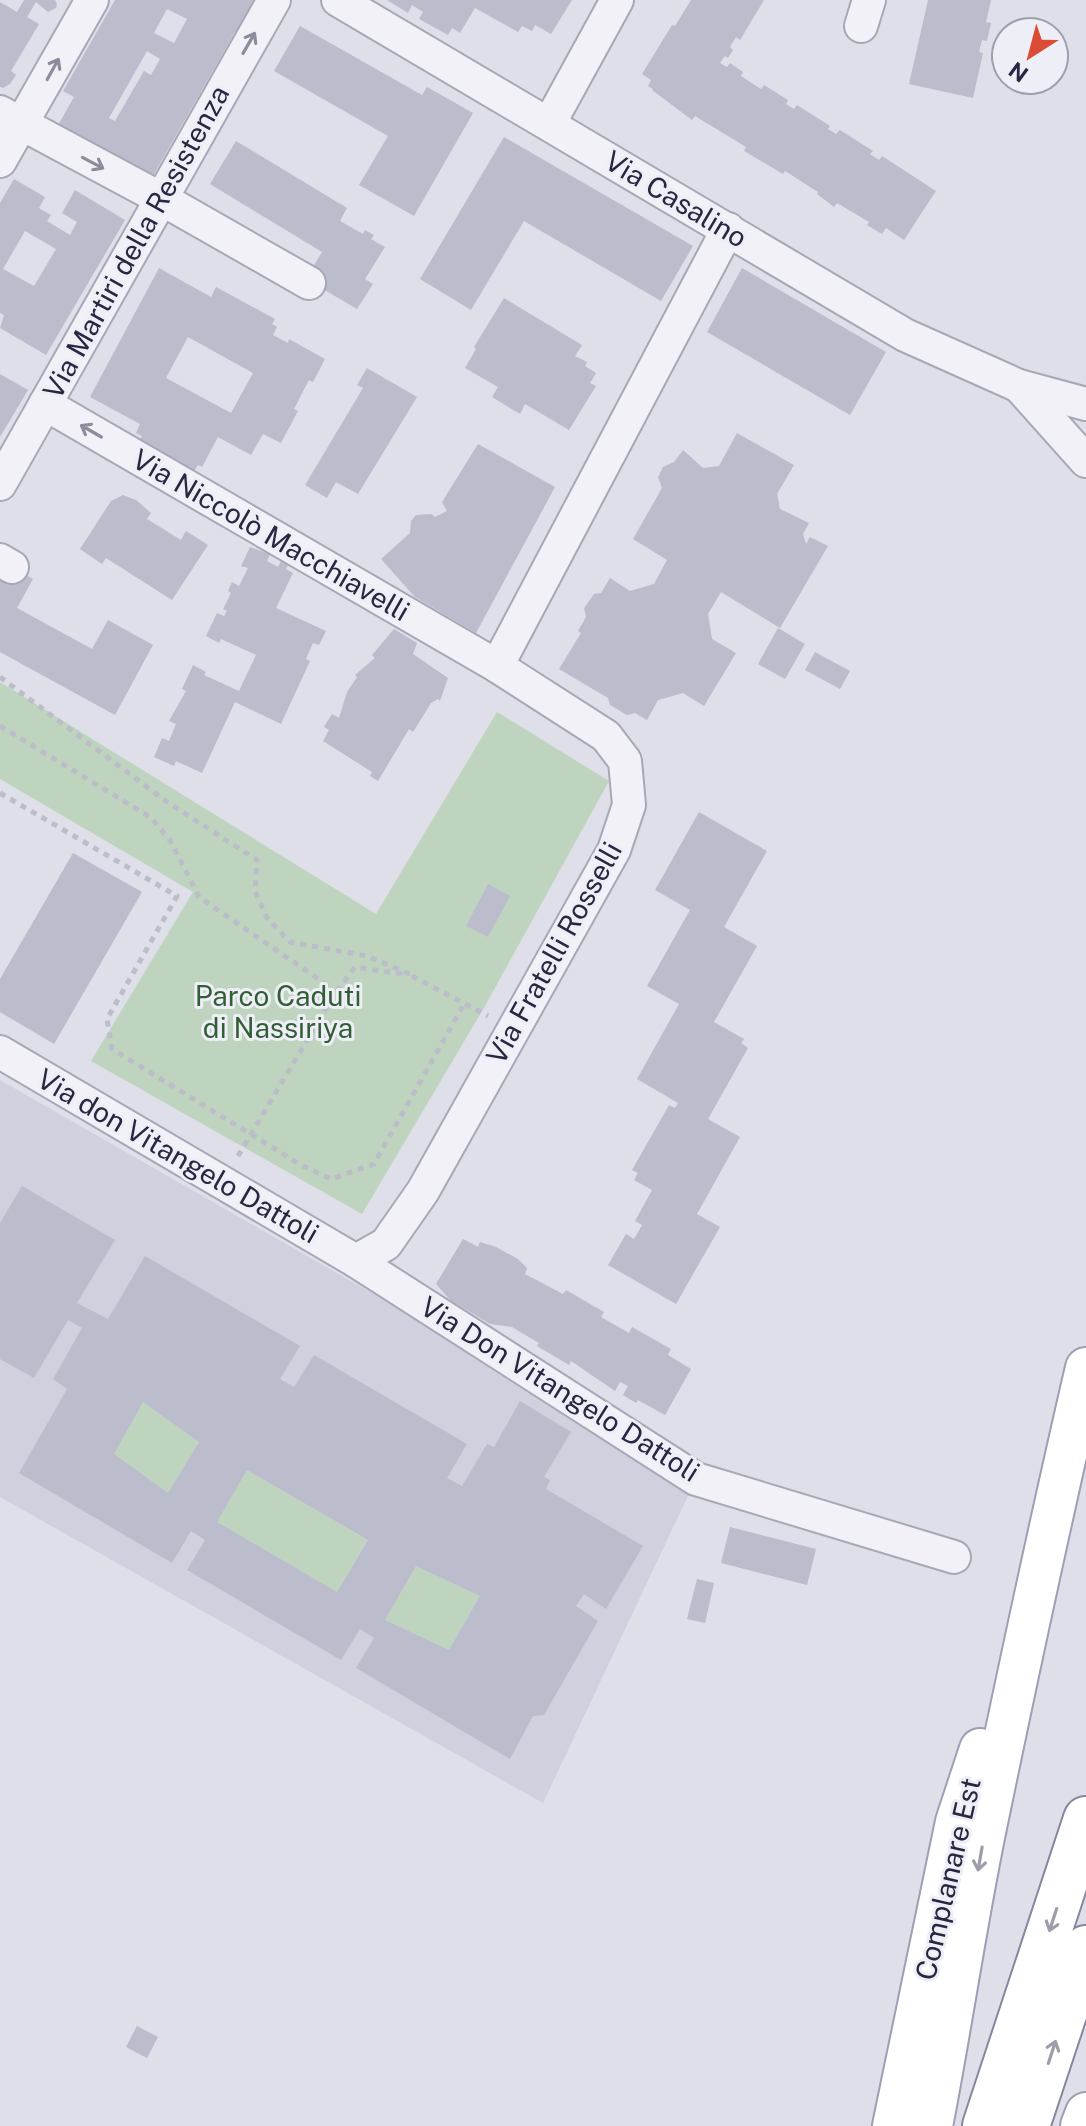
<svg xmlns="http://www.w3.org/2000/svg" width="1086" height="2126" viewBox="0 0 1086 2126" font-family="'Public Sans',sans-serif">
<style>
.built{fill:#d0d1de}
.green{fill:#bed4bf}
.building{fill:#bbbccc;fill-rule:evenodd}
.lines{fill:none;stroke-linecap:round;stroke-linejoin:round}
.minor-casing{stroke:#a7a8b7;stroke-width:36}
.major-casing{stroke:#9c9fb6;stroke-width:44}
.highway-casing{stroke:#8487a1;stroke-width:48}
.path{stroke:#bcbdc8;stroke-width:5;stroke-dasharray:6 6;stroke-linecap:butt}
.minor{stroke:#f1f1f7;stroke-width:32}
.major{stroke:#fff;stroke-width:40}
.highway{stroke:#fff;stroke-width:44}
.oneway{stroke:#8c8c9c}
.oneway2{stroke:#9d9eaa}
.labels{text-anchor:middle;stroke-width:6;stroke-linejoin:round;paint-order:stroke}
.street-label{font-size:28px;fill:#262841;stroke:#eeeff6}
.park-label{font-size:28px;fill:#325e35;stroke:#eeeff6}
</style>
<rect width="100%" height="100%" fill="#dedfe9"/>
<polygon class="built" points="0,1080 696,1479 543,1803 0,1497"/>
<g class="green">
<polygon points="0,682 376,914 497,712 609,781 485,1006 362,1214 91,1061 193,892 0,779"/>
<polygon points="143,1402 199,1442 168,1493 114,1454"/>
<polygon points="247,1470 367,1540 337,1592 217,1522"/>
<polygon points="416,1566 480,1596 449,1650 385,1620"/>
</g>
<g class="building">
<polygon points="24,0 55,0 57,4 56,8 48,12 36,2 27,17 39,24 11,71 16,75 10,84 3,88 0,87 0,2 17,12"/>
<path d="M115,0H261L240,35L235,32L150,181L57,127L74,97L63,91ZM167,9L187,19L174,43L154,33ZM147,51L160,59L151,75L144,71L115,121L109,118Z"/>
<polygon points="387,0 572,0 551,34 535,25 532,31 522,26 518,32 475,8 460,33 452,28 448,35 419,19 423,12 412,5 408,13"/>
<polygon points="691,0 764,0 740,40 736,37 730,47 733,50 728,58 725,56 720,63 727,67 730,63 743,72 741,76 761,89 764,85 788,100 786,104 794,109 797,105 830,126 828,129 836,134 840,130 873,151 870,154 879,160 882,156 936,191 904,240 886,228 882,234 867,225 869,222 837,203 834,207 817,194 818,192 785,171 783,174 744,151 746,147 695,116 692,120 652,90 653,89 648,86 651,80 642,74 672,25 675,26"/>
<polygon points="928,0 991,0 986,22 991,23 987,41 982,40 979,52 983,53 973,98 909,84"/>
<polygon points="300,26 422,95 427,87 473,113 414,216 359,185 388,136 274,71"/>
<polygon points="504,137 693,246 661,301 524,221 471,310 420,279"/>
<polygon points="236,141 347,208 340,221 363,234 365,230 374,235 371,239 385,247 365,279 373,284 357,309 306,279 322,252 210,184"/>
<path d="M14,179L45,197L39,208L51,215L47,221L70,235L77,222L62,213L75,190L125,220L46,355L0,328L4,315L0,313V203ZM25,231L56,249L34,286L3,269Z"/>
<path d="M159,268L211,297L216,287L275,319L272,324L277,327L273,335L288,343L289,339L325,359L313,382L309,380L294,409L298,411L281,443L263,434L251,455L218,437L202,467L198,465L193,473L139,442L142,436L136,433L140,424L90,397ZM188,337L253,373L231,413L166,378Z"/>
<polygon points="742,268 886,352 850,415 707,332"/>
<polygon points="504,298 582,345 575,356 587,362 585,366 596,373 590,383 596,386 569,430 525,404 520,414 492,397 498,387 465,368 476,349 474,347"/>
<polygon points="367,368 417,397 358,494 336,482 327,498 305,485 363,388 357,385"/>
<polygon points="0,374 28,390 0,437"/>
<polygon points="737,433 794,465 777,494 780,509 809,523 803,534 806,544 810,537 828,546 780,628 721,592 708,614 712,639 736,653 704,706 683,693 658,700 647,720 635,713 627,715 610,705 608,698 559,669 581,633 578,631 586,617 584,608 594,594 601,593 610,578 630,591 654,584 667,560 633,539 662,488 658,477 663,467 674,462 683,450 703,468 719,466"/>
<polygon points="478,444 555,487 476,633 415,597 381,559 410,533 411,521 416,515 431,514 435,517 447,511 442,502"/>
<polygon points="123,495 136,500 151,513 147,519 181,540 186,531 208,545 172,600 106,558 102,564 80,549 111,501"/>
<polygon points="250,547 270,554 267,561 278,567 282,559 289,563 286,569 293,573 276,608 326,631 319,645 313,643 306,659 310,661 281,724 235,702 202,773 176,761 174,766 154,757 162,738 169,741 176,724 169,721 186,691 182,689 193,665 206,672 204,675 239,691 256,655 221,639 219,643 206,636 217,613 224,616 227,611 223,609 231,593 228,591 232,582 239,586 248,568 241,566"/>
<polygon points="0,561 33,579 17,608 92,649 108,620 153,645 115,715 0,652"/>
<polygon points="778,628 805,644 785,679 758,664"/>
<polygon points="394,629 417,643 413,654 448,678 440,701 438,699 431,703 413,732 409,729 378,781 370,776 372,772 323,741 329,730 324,727 332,714 339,718 347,692 357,677 355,675 375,658 372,655"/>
<polygon points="815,652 850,671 840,689 805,670"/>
<polygon points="699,812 767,851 724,927 757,946 714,1022 744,1039 741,1043 748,1048 708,1119 740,1137 697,1214 720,1227 676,1304 608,1265 626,1234 634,1239 642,1225 635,1221 652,1190 634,1180 638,1173 632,1170 669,1105 675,1108 678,1103 637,1079 679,1004 647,986 690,910 655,890"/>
<polygon points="73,853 142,892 54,1044 0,1012 0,979"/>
<polygon points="488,884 510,896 488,937 466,926"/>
<path d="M22,1186L115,1240L77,1303L108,1319L145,1256L300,1346L280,1379L294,1387L314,1355L467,1444L447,1478L462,1486L487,1444L494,1447L520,1401L571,1432L544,1477L550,1480L546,1489L643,1546L606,1609L584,1594L576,1606L598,1621L544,1715L533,1716L510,1759L356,1668L374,1638L360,1629L341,1660L187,1570L205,1540L191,1531L172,1563L19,1473L67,1389L53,1379L82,1328L68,1320L34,1378L0,1359V1223ZM143,1402L199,1442L168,1493L114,1454ZM247,1470L368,1540L337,1592L217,1522ZM416,1566L480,1596L449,1650L385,1620Z"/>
<polygon points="463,1239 478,1247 480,1242 496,1247 518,1259 527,1268 525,1274 563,1294 566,1290 604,1312 601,1317 629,1333 632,1327 671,1349 668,1355 691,1369 665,1415 638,1400 636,1403 623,1395 628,1386 620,1382 615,1391 571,1361 569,1365 537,1346 539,1343 512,1327 490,1324 450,1300 436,1284"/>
<polygon points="730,1527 816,1549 807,1585 721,1563"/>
<polygon points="697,1579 714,1583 705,1623 687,1619"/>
<polygon points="137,2026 158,2037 147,2058 126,2047"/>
</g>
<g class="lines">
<defs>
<g id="minor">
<polyline points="338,0 905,335 1019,386 1086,404"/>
<polyline points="861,26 869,0"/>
<polyline points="0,112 160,198 309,283"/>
<polyline points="549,124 617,0"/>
<polyline points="0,161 92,0"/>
<polyline points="1019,386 1086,461"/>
<polyline points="45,404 497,666 606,736 625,761 629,805 614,850 423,1191 386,1244 356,1261"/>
<polyline points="0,484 274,0"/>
<polyline points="0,560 12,567"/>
<polyline points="497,666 728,229"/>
<polyline points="0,1052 356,1261 696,1479 954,1557"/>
</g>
<g id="major">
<polyline points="893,2126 956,1822 980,1749"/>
<path d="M932,2126C951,2028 965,1930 985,1832C1017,1677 1050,1523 1086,1368"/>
<polyline points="1081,2126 1086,2113"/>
</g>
<g id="highway">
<polyline points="985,2126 1086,1819"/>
<polyline points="1027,2126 1086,1948"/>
</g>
</defs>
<use href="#minor" class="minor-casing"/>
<use href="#major" class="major-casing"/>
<use href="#highway" class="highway-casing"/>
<g class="path">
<polyline points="0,677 167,802 257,860 255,891 267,918 290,942 367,956 414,976"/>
<polyline points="0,726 150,817 170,840 199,897 327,985 334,995"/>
<polyline points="0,793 177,896 107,1019 112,1049 301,1165 331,1179 374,1164 464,1004"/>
<polyline points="412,976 488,1016"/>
<polyline points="238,1156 334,995 355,967 402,974"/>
</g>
<use href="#minor" class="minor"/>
<use href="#major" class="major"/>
<use href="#highway" class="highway"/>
</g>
<defs><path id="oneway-shaft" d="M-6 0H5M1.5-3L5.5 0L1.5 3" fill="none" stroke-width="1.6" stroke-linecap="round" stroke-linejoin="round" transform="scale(2)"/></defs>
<g class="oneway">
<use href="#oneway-shaft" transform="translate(249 43) rotate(-60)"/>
<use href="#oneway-shaft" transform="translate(53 69) rotate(-61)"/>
<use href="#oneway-shaft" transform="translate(93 163) rotate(28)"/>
<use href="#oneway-shaft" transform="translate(91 431) rotate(-150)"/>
</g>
<g class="oneway2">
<use href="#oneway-shaft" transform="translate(980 1859) rotate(100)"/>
<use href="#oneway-shaft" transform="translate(1053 1920) rotate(108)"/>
<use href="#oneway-shaft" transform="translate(1052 2052) rotate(-72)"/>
</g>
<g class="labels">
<g class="street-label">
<text transform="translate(676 199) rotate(31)" y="10">Via Casalino</text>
<text transform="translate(136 242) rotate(-61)" y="10">Via Martiri della Resistenza</text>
<text transform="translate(271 535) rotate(30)" y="10">Via Niccolò Macchiavelli</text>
<text transform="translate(554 953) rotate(-61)" y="10">Via Fratelli Rosselli</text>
<text transform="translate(178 1156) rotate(30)" y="10">Via don Vitangelo Dattoli</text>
<text transform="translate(560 1389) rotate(32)" y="10">Via Don Vitangelo Dattoli</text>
<text transform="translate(948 1879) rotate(-77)" y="10">Complanare Est</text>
</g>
<g class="park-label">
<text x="278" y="1006">Parco Caduti<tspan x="278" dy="32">di Nassiriya</tspan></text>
</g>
</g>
<g transform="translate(1030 56) rotate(216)"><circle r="38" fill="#eeeff6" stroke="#9e9fae" stroke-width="2"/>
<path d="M0-6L14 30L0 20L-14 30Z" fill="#db4b36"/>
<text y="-12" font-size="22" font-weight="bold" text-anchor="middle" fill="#262841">N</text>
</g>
</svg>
